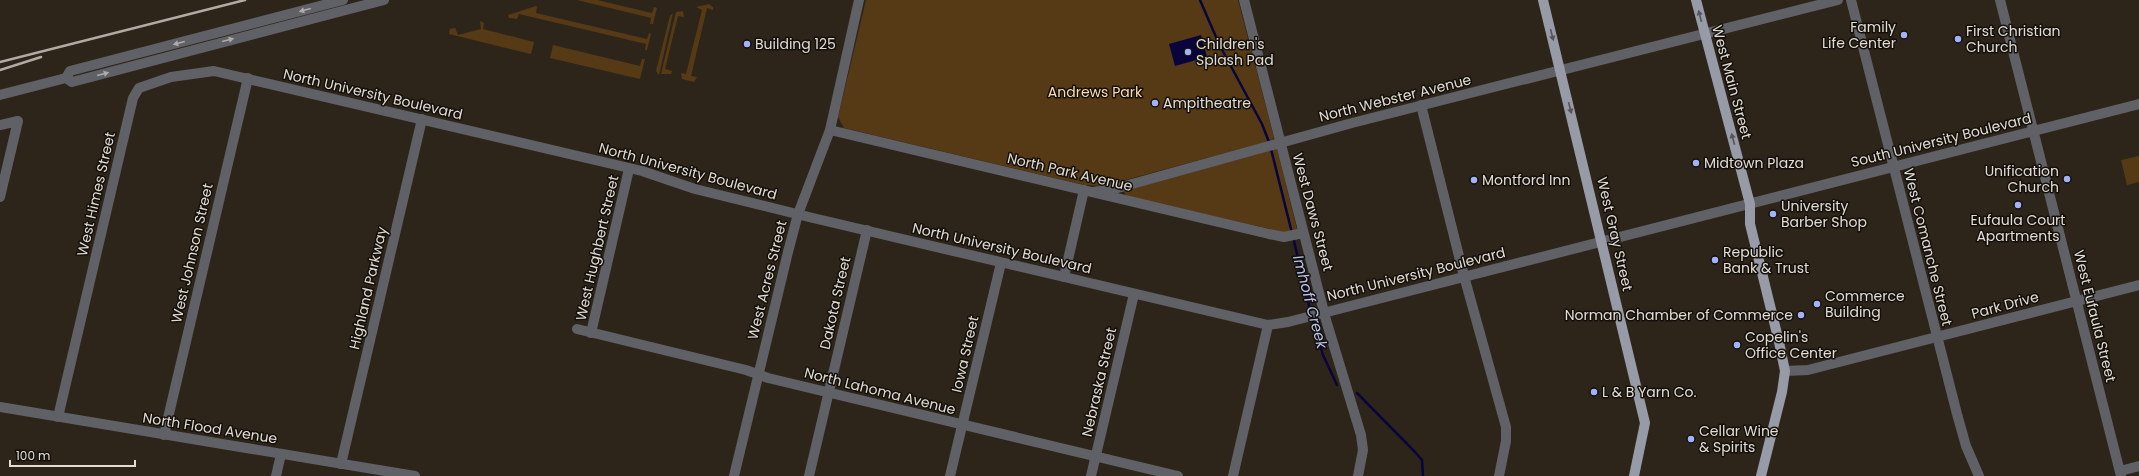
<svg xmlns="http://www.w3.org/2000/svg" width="2139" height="476" viewBox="0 0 2139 476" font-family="Poppins,sans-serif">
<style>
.green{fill:#553a15}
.water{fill:#0a043d}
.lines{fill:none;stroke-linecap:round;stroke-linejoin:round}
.stream{stroke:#0a043d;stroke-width:2.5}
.minor{stroke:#5f6167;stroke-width:10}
.major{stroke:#979aa7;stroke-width:10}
.rail{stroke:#b2aba2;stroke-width:2.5}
.oneway{fill:#aeaba8}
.oneway2{fill:#555458}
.poi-dot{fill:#a3b2fd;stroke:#130f0a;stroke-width:1.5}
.labels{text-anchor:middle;stroke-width:3;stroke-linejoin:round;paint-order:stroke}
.poi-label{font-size:14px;fill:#e2dcd4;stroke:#130f0a;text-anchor:start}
.street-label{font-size:14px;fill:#e2dcd4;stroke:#130f0a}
.park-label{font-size:14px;fill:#fddcb5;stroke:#130f0a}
.water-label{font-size:15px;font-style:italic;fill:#b8c2ee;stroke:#130f0a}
</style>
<rect width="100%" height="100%" fill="#2e251a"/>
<g class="green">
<polygon points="577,0 597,0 652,13 654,7 657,8 653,24 650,24 651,18"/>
<polygon points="866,0 1238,0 1274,138 1270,141 1103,186 1084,185 844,128 838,117"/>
<polygon points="709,4 713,7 713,10 707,8 691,76 697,77 694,82 682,79 681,73 686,74 702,10 696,7"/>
<polygon points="536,6 537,7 536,13 647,39 649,33 651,34 647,50 645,50 646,44 519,14 517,19 509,18 508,15"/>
<polygon points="683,11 684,17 678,16 665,69 672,71 671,74 661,74 676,12"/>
<polygon points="673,13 659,75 656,71 670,16"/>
<polygon points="480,21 484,23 483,29 534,42 531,54 449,34 450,29 455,28 458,35 481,29"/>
<polygon points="553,45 640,66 642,59 645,59 640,79 550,58"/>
<polygon points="1277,148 1297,229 1287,233 1126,196 1124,191"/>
<polygon points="2139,156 2139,182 2127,185 2121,160"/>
</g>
<polygon class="water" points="1201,35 1207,57 1175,66 1169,44"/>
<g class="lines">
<g class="stream">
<polyline points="1200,0 1219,44 1262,124 1269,142"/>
<polyline points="1271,149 1291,229"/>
<polyline points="1294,241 1311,314"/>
<polyline points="1312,319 1323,355 1337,385"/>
<polyline points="1357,393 1415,452 1422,460 1423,476"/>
</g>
<g class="minor">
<polyline points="1244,0 1326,320 1361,435 1363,450 1358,476"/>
<polyline points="1851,0 1957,414 1966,446 1979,476"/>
<polyline points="2000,0 2121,476"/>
<polyline points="66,78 70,71 343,0"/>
<polyline points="0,95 66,78 72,82 384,0"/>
<polyline points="1421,105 1464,276 1506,427 1506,441 1499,476"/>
<polyline points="0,125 18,121 0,197"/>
<polyline points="830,130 1269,234 1284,237 1303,233"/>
<polyline points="1093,192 1114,189 1352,123 1838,0"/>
<polyline points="1064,277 1084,190"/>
<polyline points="577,329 746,370 768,378 1178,476"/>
<polyline points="591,333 629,169"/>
<polyline points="1785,371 1808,370 2139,285"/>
<polyline points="0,407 415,476"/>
<polyline points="58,417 133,98 139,88 171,77 214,71 642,171 695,189 813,218 1268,325 1288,322 2139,104"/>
<polyline points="164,435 248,78"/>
<polyline points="341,464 422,119"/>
<polyline points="2120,471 2139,466"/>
<polyline points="276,476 281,454"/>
<polyline points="734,476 788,252 798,214 830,130 859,0"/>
<polyline points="809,476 867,230"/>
<polyline points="950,476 1001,263"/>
<polyline points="1091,476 1134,294"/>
<polyline points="1233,476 1268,325"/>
</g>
<g class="major">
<polyline points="1543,0 1645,423 1634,476"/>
<polyline points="1696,0 1750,204 1750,224 1779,342 1785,371 1782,392 1761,476"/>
</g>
<g class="rail">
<polyline points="0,62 245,0"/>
<polyline points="0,70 41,57"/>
</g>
</g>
<defs><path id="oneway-solid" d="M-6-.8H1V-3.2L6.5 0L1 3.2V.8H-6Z"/></defs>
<g class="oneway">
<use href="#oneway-solid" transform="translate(305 10) rotate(165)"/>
<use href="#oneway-solid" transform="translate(228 40) rotate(-15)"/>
<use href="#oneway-solid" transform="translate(179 43) rotate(165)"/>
<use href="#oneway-solid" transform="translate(103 74) rotate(-15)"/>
</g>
<g class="oneway2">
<use href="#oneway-solid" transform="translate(1700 16) rotate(-104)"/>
<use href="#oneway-solid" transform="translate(1552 35) rotate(76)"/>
<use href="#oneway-solid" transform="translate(1570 108) rotate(76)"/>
<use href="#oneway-solid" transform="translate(1733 139) rotate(-105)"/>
</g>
<g class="poi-dot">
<circle cx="1904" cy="35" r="4"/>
<circle cx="1958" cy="39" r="4"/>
<circle cx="747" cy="44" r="4"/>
<circle cx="1188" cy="52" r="4"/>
<circle cx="1155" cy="103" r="4"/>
<circle cx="1696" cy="163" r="4"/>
<circle cx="2067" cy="179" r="4"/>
<circle cx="1474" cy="180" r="4"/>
<circle cx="2018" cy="205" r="4"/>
<circle cx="1773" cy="214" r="4"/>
<circle cx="1715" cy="260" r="4"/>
<circle cx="1817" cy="304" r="4"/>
<circle cx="1801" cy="315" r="4"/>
<circle cx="1737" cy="345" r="4"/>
<circle cx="1594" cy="392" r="4"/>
<circle cx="1691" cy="439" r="4"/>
</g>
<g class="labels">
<g class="poi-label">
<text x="1896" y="32" text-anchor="end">Family<tspan x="1896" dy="16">Life Center</tspan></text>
<text x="1966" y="36">First Christian<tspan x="1966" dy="16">Church</tspan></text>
<text x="755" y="49">Building 125</text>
<text x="1196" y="49">Children's<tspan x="1196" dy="16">Splash Pad</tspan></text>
<text x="1163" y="108">Ampitheatre</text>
<text x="1704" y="168">Midtown Plaza</text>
<text x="2059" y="176" text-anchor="end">Unification<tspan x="2059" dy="16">Church</tspan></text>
<text x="1482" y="185">Montford Inn</text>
<text x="1781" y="211">University<tspan x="1781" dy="16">Barber Shop</tspan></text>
<text x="2018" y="225" text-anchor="middle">Eufaula Court<tspan x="2018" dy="16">Apartments</tspan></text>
<text x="1723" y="257">Republic<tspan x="1723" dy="16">Bank &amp; Trust</tspan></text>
<text x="1825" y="301">Commerce<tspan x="1825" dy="16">Building</tspan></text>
<text x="1793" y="320" text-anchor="end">Norman Chamber of Commerce</text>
<text x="1745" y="342">Copelin's<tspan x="1745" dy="16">Office Center</tspan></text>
<text x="1602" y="397">L &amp; B Yarn Co.</text>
<text x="1699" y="436">Cellar Wine<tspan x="1699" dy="16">&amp; Spirits</tspan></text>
</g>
<g class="street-label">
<text transform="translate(1732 82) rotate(75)" y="5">West Main Street</text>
<text transform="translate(373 94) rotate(13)" y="5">North University Boulevard</text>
<text transform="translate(1395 98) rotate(-14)" y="5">North Webster Avenue</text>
<text transform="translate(1941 140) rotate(-14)" y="5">South University Boulevard</text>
<text transform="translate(688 171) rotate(15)" y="5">North University Boulevard</text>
<text transform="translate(1070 172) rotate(13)" y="5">North Park Avenue</text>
<text transform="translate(96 194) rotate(-77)" y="5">West Himes Street</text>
<text transform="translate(1313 212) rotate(75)" y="5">West Daws Street</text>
<text transform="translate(1615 234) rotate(77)" y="5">West Gray Street</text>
<text transform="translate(1928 247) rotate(76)" y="5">West Comanche Street</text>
<text transform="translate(597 248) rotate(-77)" y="5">West Hughbert Street</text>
<text transform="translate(1002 248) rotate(13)" y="5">North University Boulevard</text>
<text transform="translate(192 253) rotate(-77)" y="5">West Johnson Street</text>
<text transform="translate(1416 274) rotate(-14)" y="5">North University Boulevard</text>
<text transform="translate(767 280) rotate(-76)" y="5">West Acres Street</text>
<text transform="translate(368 288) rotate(-77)" y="5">Highland Parkway</text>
<text transform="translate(835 303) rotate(-77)" y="5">Dakota Street</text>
<text transform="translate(2005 305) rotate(-15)" y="5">Park Drive</text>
<text transform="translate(2095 316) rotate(76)" y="5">West Eufaula Street</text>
<text transform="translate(965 354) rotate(-77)" y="5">Iowa Street</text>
<text transform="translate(1099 382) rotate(-77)" y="5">Nebraska Street</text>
<text transform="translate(880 391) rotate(14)" y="5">North Lahoma Avenue</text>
<text transform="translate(210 428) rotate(9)" y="5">North Flood Avenue</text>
</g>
<g class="park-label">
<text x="1095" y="97">Andrews Park</text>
</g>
<g class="water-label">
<text transform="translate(1310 302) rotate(75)" y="5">Imhoff Creek</text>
</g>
</g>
<path d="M10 460v6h125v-6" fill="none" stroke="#e2dcd4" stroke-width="2"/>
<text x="16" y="460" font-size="12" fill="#e2dcd4" stroke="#130f0a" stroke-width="3" paint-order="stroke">100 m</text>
</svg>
